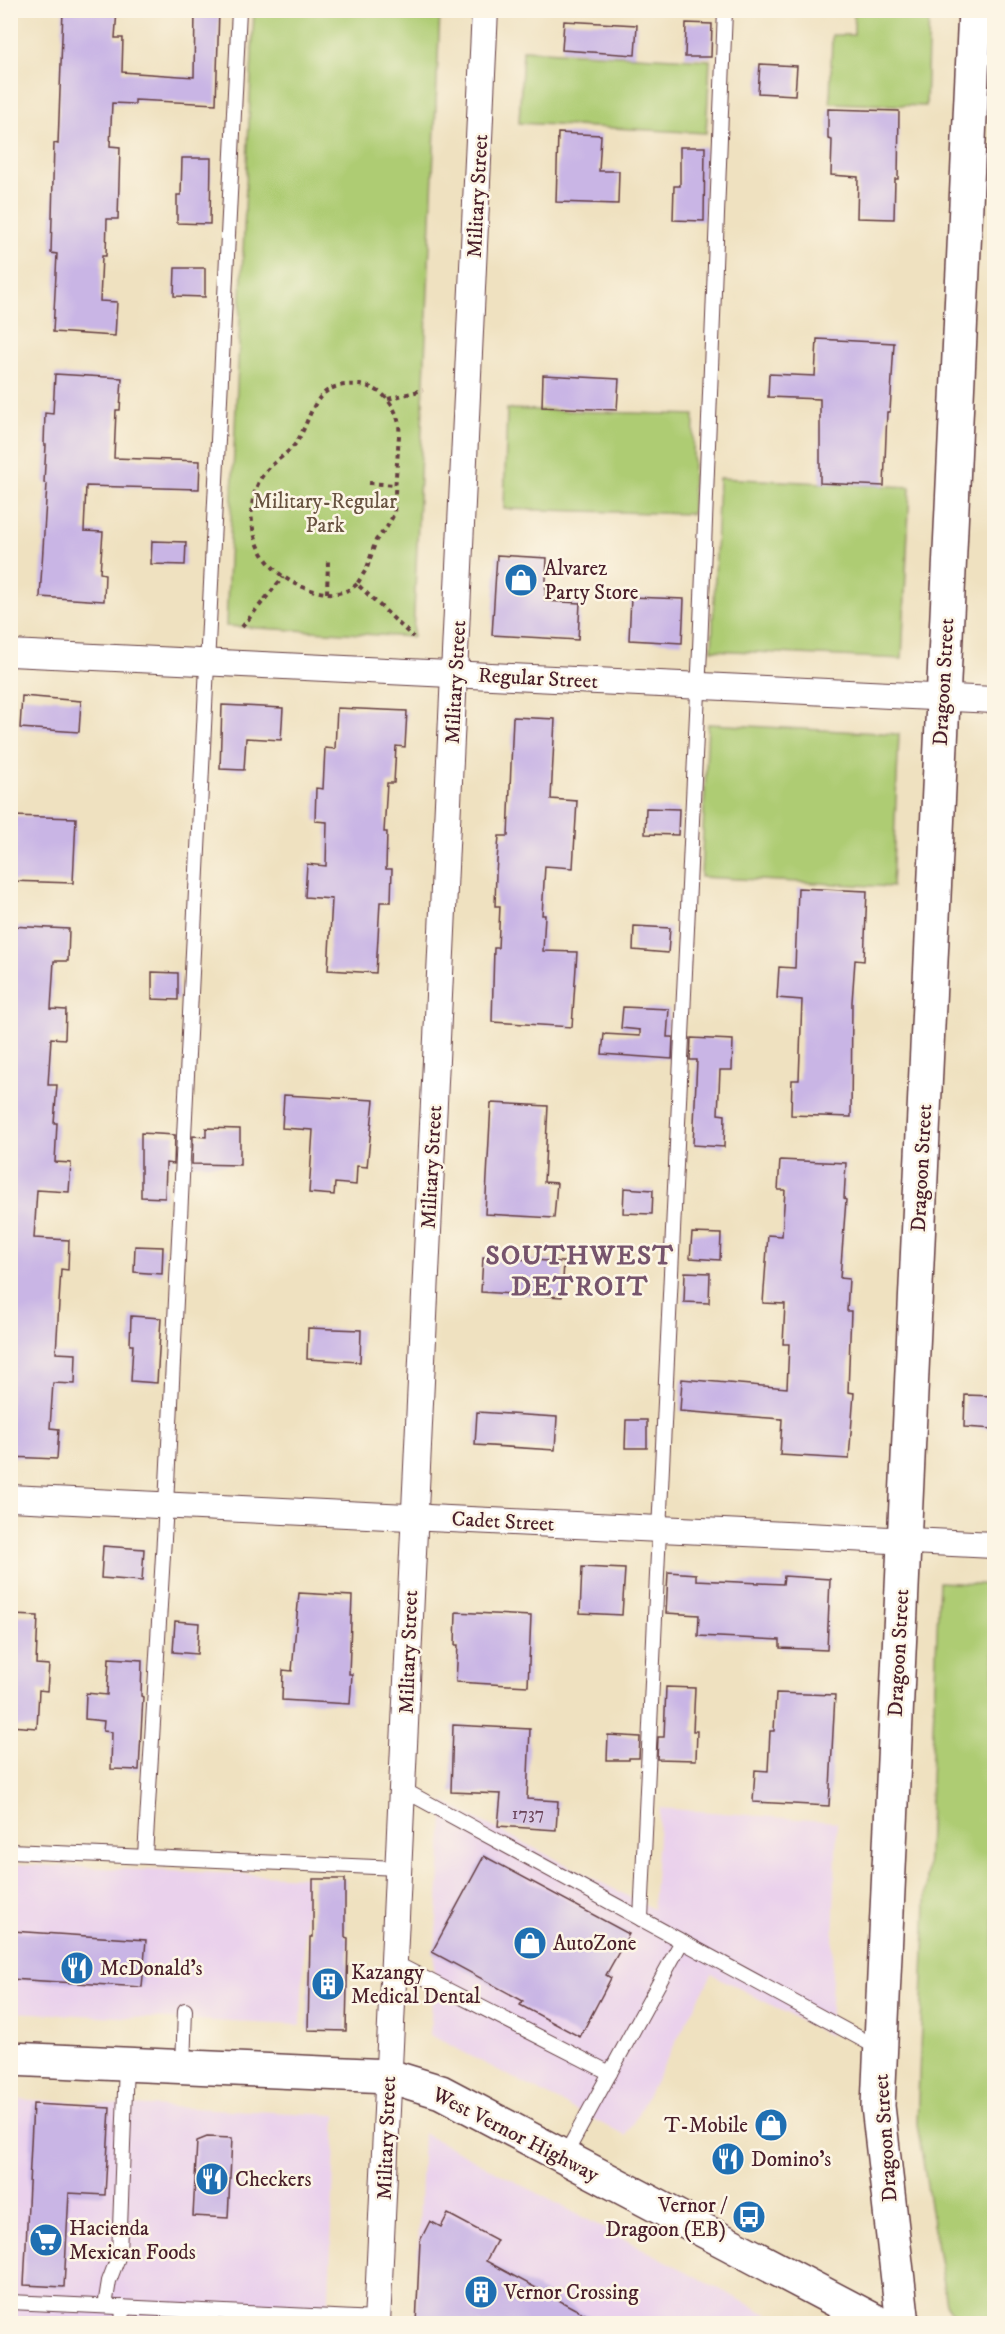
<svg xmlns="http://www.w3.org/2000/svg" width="1005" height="2334" viewBox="0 0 1005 2334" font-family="'IM FELL DW Pica',serif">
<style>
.built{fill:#ead1ec}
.green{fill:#aecc73;stroke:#7c764f;stroke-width:1.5}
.building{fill:#c9b5e5}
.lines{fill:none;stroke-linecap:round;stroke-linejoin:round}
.service-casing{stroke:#633c41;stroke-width:16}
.minor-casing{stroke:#633c41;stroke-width:28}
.tertiary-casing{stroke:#633c41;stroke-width:36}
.secondary-casing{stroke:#633c41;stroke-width:36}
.path{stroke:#633c41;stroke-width:4;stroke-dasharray:4.5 4.5;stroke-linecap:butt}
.service{stroke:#fff;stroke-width:14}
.minor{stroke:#fff;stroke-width:26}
.tertiary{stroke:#fff;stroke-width:33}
.secondary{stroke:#fff;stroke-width:33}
.labels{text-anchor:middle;stroke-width:5;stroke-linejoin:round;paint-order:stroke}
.number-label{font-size:18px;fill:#6a445a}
.street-label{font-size:21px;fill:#4a1f2b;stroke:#fcf5e5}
.park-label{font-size:21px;fill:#685341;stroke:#fcf5e5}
.poi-label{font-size:21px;fill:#4a1f2b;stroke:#fcf5e5;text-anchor:start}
.district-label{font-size:27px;font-weight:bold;letter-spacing:1.5px;fill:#76546c;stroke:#fcf5e5}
</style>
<rect width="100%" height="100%" fill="#fcf5e5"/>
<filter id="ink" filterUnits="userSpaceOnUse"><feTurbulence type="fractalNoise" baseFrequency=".0167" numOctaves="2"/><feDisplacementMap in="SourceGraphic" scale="12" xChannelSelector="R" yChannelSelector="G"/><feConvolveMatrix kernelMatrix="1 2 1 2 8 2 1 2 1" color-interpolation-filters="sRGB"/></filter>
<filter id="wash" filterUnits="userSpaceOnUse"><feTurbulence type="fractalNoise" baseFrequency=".008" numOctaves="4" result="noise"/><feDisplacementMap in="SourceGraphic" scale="24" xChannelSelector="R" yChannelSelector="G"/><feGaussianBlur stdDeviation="1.35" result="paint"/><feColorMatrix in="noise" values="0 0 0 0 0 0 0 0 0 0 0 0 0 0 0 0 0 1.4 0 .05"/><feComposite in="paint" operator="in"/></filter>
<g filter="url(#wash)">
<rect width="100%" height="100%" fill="#efe1c0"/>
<g class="built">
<polygon points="444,1802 653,1909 660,1808 837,1822 830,2036 712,1974 626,2136 430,2035"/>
<polygon points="11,1864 307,1877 301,2025 11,2012"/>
<polygon points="11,2099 336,2115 328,2323 11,2324"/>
<polygon points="423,2133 784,2323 415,2324"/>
</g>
<g class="green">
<polygon points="254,11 440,11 413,637 226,626"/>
<polygon points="854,11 929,11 926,106 830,103 832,35 854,35"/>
<polygon points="523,50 710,60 706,133 519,123"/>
<polygon points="507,409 694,415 692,514 504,509"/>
<polygon points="719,478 910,487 902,659 712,650"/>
<polygon points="708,724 899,734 892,887 701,877"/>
<path d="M939,1582L994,1585V2323C966,2324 962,2330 946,2303L917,2124Z"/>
</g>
<g id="blocks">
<g class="building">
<polygon points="63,10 117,10 115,38 123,38 122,72 194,77 195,10 219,10 216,104 135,100 135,104 112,103 110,146 120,147 118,219 107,219 106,256 102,256 100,301 117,302 115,336 53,332 57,254 51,253 52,217 54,143 58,144"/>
<polygon points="564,21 637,25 635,55 562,50"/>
<polygon points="686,23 712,24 711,57 685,57"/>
<polygon points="760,64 797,66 795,95 758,93"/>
<polygon points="828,109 899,111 898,179 895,179 894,219 857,218 858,177 831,175 832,140 828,139"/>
<polygon points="558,133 601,135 599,171 619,171 618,204 556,202"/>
<polygon points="680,147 705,147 704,221 673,220 674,186 680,186"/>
<polygon points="182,158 211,158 210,224 177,223 177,195 181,195"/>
<polygon points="175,268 205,268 205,297 174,296"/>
<polygon points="817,339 894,343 890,412 887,412 884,486 820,483 820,399 768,397 769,374 815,376"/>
<polygon points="55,374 122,378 120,410 116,410 114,458 200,461 199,489 86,486 84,531 103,532 100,573 105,574 104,601 40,597 47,484 44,483 46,445 44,445 45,413 53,414"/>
<polygon points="543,375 619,379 617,410 542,407"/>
<polygon points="152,541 186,542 185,565 151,564"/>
<polygon points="497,555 547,558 545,601 580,603 578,640 492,635"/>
<polygon points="631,597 684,599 682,643 629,640"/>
<polygon points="22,696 81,701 79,732 20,728"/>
<polygon points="222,705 283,708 281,740 246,738 244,770 220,769"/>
<polygon points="337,708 407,711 405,747 396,746 394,783 387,783 384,832 387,832 386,869 392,869 391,902 380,902 376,973 328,970 332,899 305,897 307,864 326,866 327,822 315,821 316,788 323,789 325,748 335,749"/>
<polygon points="513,717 555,719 551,799 577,801 573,868 545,866 542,915 545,915 543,951 577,952 572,1027 492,1022 494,948 498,948 500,906 495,906 496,873 499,836 508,836"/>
<polygon points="646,808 679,809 678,835 645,834"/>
<polygon points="12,816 76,818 73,883 10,881"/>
<polygon points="798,888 867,891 864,961 855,960 852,1002 851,1117 791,1115 792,1080 799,1080 802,1000 777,998 779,967 795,968"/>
<polygon points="10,926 69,929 68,961 54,961 51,1009 66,1010 65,1039 51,1038 48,1085 57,1085 54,1123 57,1123 55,1162 71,1163 69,1192 37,1190 34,1238 69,1240 68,1270 61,1269 56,1353 76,1354 75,1384 53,1383 50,1428 59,1429 57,1459 10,1457"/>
<polygon points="634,926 670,928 668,953 633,950"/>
<polygon points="152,972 178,973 178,1000 152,999"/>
<polygon points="623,1007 669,1009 667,1037 673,1037 672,1059 602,1054 604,1034 640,1036 640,1030 621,1028"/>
<polygon points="691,1038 733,1040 732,1070 720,1070 718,1114 725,1115 724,1147 693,1145 697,1060 690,1060"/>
<polygon points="284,1095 374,1100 367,1167 357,1166 356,1185 335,1183 334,1195 309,1193 313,1130 282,1128"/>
<polygon points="491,1103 548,1106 544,1182 557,1183 554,1218 485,1214"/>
<polygon points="206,1128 240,1129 240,1165 192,1164 193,1136 206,1137"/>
<polygon points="141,1133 175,1135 174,1164 166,1163 165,1198 141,1197"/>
<polygon points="780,1160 846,1163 844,1199 846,1200 840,1278 849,1279 847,1311 851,1311 848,1392 854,1393 849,1459 780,1455 782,1419 680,1411 682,1379 787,1388 789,1344 783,1344 785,1304 763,1303 768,1235 782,1236 785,1190 778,1190"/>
<polygon points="624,1188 653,1190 652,1214 623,1213"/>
<polygon points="692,1233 721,1234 720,1260 690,1258"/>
<polygon points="135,1246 163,1247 162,1274 134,1272"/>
<polygon points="483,1257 564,1262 562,1297 481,1292"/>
<polygon points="685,1272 710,1273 709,1303 684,1302"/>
<polygon points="131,1316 161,1318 157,1383 131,1381 133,1345 130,1345"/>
<polygon points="308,1328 361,1330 360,1362 307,1359"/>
<polygon points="965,1395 994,1396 994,1429 964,1427"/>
<polygon points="477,1412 557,1417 555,1450 475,1445"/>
<polygon points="626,1420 647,1420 647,1448 625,1448"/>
<polygon points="103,1546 144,1549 142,1581 101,1578"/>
<polygon points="582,1567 625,1569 622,1615 580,1613"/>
<polygon points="668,1572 696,1574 696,1580 783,1584 784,1576 830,1579 827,1650 780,1648 780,1640 698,1636 699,1615 666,1613"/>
<polygon points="299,1593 352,1596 349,1674 352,1674 350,1704 282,1700 283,1670 292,1671"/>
<polygon points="456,1612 531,1616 528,1686 456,1682 458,1645 455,1645"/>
<polygon points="10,1615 38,1616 36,1664 49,1665 47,1691 39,1690 37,1728 10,1726"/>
<polygon points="175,1621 199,1623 197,1654 173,1652"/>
<polygon points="109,1658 142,1660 141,1696 143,1697 139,1770 111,1769 112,1732 103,1731 104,1721 85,1719 86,1693 107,1695"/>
<polygon points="666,1687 695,1688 693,1731 697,1731 696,1760 657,1759 658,1737 664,1737"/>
<polygon points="776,1693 835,1695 829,1806 753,1802 755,1770 768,1771 770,1731 774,1731"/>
<polygon points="453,1725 530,1729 527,1799 558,1801 556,1830 498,1826 501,1794 451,1792"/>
<polygon points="608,1735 640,1737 639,1758 629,1758 629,1760 607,1760"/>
<polygon points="484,1856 629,1934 606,1975 611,1978 580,2037 520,2005 523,2001 432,1952"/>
<polygon points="313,1879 345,1879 345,1937 348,1938 346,2031 308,2030 310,1937 313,1937"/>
<polygon points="12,1931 146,1940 142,1987 10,1979"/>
<polygon points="33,2104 110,2108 105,2195 69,2193 64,2287 24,2285"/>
<polygon points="207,2137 232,2138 228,2218 193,2216 197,2141"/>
<polygon points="448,2214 497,2240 486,2261 603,2324 416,2324 420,2241 430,2221 441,2227"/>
</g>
</g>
</g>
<g filter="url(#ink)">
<use href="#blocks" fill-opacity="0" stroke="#633c41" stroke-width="1.5"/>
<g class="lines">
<defs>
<g id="service">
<polyline points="402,1789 880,2049"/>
<polyline points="10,1851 398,1868"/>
<polyline points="145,1856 166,1505 239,10"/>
<polyline points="641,1919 700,649 725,10"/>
<polyline points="393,1962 610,2073"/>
<polyline points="183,2067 185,2010"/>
<polyline points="564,2157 682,1941"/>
<polyline points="10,2302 377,2319"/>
<polyline points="105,2306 109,2281 119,2255 126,2064"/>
<polyline points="122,2324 123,2307"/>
</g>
<g id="minor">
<polyline points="10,653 994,700"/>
<polyline points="10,1498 994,1545"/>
<polyline points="377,2324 485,10"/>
</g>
<polyline id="tertiary" points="10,2059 389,2076 441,2092 881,2324"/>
<polyline id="secondary" points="903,2324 878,2106 975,10"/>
</defs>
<use href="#service" class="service-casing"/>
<use href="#minor" class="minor-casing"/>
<use href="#tertiary" class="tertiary-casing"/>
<use href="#secondary" class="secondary-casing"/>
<g class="path">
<polyline points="388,399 423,390"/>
<polyline points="369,483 395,485"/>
<path d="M357,584C341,599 316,593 298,585C257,567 239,517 261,478C270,463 286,456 296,443C307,427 309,409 322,395C332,385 346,384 360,385C381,387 395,404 399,424C400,432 398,442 398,451C396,472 395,493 394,514L387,527L376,540L367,568L357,584L413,637"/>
<polyline points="327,593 328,561"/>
<polyline points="242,627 283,577"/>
</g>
<use href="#service" class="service"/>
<use href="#minor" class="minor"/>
<use href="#tertiary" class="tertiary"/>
<use href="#secondary" class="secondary"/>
</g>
</g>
<defs>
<symbol id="shop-disc" viewBox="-11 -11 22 22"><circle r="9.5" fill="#1f6fb2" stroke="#fcf5e5"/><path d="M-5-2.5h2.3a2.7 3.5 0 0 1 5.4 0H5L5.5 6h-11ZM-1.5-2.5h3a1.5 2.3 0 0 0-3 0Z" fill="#fff"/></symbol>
<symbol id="restaurant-disc" viewBox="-11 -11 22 22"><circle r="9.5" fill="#1f6fb2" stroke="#fcf5e5"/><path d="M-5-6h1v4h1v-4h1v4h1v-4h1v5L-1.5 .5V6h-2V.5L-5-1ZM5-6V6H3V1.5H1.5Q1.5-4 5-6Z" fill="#fff"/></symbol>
<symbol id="building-disc" viewBox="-11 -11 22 22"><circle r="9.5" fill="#1f6fb2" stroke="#fcf5e5"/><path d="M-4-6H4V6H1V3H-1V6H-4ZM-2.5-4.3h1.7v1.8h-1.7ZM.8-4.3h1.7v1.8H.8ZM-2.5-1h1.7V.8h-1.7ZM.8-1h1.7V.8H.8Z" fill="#fff"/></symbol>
<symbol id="bus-disc" viewBox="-11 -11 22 22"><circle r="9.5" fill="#1f6fb2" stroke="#fcf5e5"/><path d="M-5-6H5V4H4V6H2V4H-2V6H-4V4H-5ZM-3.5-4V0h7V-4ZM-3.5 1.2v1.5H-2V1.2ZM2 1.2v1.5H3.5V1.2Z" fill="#fff"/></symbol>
<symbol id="supermarket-disc" viewBox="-11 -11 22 22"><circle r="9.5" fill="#1f6fb2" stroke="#fcf5e5"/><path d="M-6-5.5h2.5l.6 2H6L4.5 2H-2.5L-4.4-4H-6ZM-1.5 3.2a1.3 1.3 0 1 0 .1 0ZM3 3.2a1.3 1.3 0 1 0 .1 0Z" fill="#fff"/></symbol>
</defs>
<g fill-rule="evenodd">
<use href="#shop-disc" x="502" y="561" width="38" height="38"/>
<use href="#shop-disc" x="511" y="1924" width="38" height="38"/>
<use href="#restaurant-disc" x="58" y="1949" width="38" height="38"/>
<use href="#building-disc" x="309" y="1965" width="38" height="38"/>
<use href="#shop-disc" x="752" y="2106" width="38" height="38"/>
<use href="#restaurant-disc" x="709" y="2140" width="38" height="38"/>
<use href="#restaurant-disc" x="193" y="2160" width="38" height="38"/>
<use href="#bus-disc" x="730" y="2198" width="38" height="38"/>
<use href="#supermarket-disc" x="27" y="2221" width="38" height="38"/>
<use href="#building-disc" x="462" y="2273" width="38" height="38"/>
</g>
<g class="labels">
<g class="number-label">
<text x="528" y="1819">1737</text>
</g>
<g class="street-label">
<text transform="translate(477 196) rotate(-87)" y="7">Military Street</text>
<text transform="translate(538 678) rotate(3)" y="7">Regular Street</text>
<text transform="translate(455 682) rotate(-87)" y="7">Military Street</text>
<text transform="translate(943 682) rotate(-87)" y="7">Dragoon Street</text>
<text transform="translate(431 1167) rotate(-87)" y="7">Military Street</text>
<text transform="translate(921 1168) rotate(-87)" y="7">Dragoon Street</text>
<text transform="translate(503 1521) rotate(3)" y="7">Cadet Street</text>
<text transform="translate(408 1652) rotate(-88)" y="7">Military Street</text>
<text transform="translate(898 1653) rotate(-87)" y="7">Dragoon Street</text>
<text transform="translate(516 2134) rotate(27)" y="7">West Vernor Highway</text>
<text transform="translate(386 2138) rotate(-88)" y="7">Military Street</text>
<text transform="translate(885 2138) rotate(-94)" y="7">Dragoon Street</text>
</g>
<g class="park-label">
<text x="325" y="508">Military-Regular<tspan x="325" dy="24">Park</tspan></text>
</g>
<g class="poi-label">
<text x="544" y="575">Alvarez<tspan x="544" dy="24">Party Store</tspan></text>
<text x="553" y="1950">AutoZone</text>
<text x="100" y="1975">McDonald's</text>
<text x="351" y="1979">Kazangy<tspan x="351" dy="24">Medical Dental</tspan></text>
<text x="748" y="2132" text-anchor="end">T-Mobile</text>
<text x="751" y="2166">Domino's</text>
<text x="235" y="2186">Checkers</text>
<text x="726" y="2212" text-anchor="end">Vernor /<tspan x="726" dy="24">Dragoon (EB)</tspan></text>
<text x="69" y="2235">Hacienda<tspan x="69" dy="24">Mexican Foods</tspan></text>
<text x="504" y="2299">Vernor Crossing</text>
</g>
<g class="district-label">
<text x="580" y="1264">SOUTHWEST<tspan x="580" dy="31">DETROIT</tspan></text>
</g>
</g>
<rect width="1005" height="2334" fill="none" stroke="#fcf5e5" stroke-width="36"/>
</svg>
